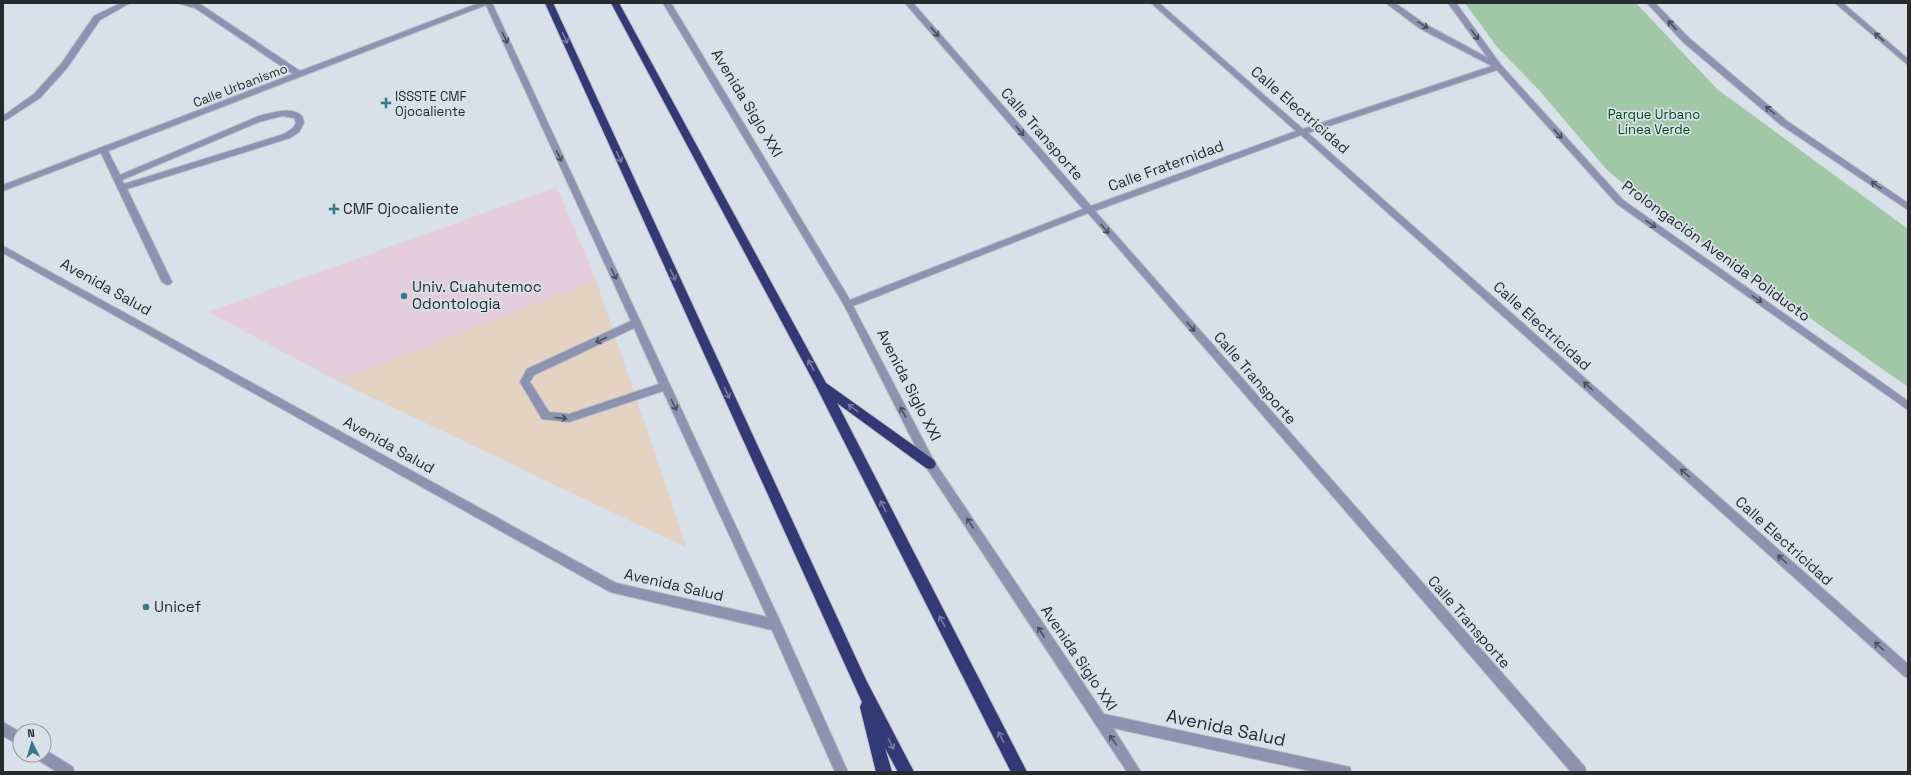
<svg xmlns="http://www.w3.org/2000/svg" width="1911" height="775" viewBox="0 0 1911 775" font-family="'Space Grotesk',sans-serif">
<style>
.commercial{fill:#e4d2c2}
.education{fill:#e4cedb}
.green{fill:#a1c8a6}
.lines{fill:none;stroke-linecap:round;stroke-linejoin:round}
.minor-casing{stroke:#b5bcc4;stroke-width:2}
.highway-casing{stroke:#b5bcc4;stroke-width:2}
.minor{fill:#8c92b0;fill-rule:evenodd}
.highway{fill:#333974;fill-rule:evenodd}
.oneway{stroke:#4b4f5c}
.oneway2{stroke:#757ca3}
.poi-dot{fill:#377a8a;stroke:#d8e0e9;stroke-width:1.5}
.labels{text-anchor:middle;stroke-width:3.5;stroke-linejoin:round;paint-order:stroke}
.far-street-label{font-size:13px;fill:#282b2e;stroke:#d8e0e9}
.far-poi-label{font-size:13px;fill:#282b2e;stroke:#d8e0e9;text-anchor:start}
.far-park-label{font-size:13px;fill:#004a18;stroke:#d8e0e9}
.street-label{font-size:15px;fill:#282b2e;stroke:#d8e0e9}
.poi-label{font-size:15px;fill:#282b2e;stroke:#d8e0e9;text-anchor:start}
.near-street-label{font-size:18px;fill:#282b2e;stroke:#d8e0e9}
</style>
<rect width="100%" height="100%" fill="#d8e0e9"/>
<polygon class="commercial" points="596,280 687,548 338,381"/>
<polygon class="education" points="557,187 596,280 338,381 208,312"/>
<polygon class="green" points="1465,3 1636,3 1717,89 1908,229 1908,387 1649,205 1607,170 1538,89 1497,47"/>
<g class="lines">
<defs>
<g id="minor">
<polygon points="121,3 130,3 100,20 67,68 40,98 3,122 3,116 34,94 61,64 94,16"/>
<path d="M177,3L200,4L300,71L479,3H492L780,621L848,772H835L772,630L610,592L3,253V246L616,583L767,617L663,391L569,422L542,419L520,382L527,369L631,321L486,5L108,151L120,175L259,116C271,113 291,106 302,116L304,123L299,132L290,138L127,189L172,282L170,284L167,285L162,282L101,153L3,191V185L293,74L195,8ZM282,116L294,118L296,123L293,128L284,134L124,184L122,180L259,122ZM634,328L659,384L569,414L549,412L530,382L534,375Z"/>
<polygon points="663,3 671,3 850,300 1083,209 905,3 913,3 1091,206 1296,131 1151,3 1159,3 1303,129 1492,66 1419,28 1386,3 1395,3 1425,24 1488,58 1448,3 1456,3 1501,65 1623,200 1908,401 1908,410 1617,204 1497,70 1308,133 1908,664 1908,678 1904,676 1301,135 1095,211 1585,767 1586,772 1571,772 1088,213 853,306 934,461 1104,714 1345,766 1350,767 1351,772 1315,772 1113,728 1141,772 1127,772 926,467 844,305"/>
<polygon points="1647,3 1655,3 1689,38 1787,121 1908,203 1908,210 1781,125 1683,42"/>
<polygon points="1835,3 1843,3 1908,59 1908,65"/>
<polygon points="3,722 20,732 20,746 3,736"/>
<polygon points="44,749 73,767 74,772 57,772 38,760 37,755 44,755"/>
</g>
<g id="highway">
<polygon points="545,3 553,3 866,680 914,772 898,772 885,748 892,772 876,772 860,707 862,702"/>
<polygon points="611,3 619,3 826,383 934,460 936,464 934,468 930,469 926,468 837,403 1027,772 1011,772 816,386"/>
</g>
</defs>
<use href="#minor" class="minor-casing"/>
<use href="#highway" class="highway-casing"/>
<use href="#minor" class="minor"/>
<use href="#highway" class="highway"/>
</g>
<defs><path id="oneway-shaft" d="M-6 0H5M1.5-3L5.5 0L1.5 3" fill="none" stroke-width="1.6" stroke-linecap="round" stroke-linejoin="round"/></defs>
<g class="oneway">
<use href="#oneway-shaft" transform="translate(1423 25) rotate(32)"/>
<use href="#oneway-shaft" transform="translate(1672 25) rotate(-133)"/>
<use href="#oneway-shaft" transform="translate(935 32) rotate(49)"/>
<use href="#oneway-shaft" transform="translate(1475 35) rotate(54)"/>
<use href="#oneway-shaft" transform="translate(1879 37) rotate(-139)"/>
<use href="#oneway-shaft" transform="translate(505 38) rotate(65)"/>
<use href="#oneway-shaft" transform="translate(1770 110) rotate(-140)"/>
<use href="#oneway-shaft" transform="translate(1020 131) rotate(49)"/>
<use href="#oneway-shaft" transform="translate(1558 134) rotate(48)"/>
<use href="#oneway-shaft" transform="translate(559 156) rotate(65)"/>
<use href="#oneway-shaft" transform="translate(1876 185) rotate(-146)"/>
<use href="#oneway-shaft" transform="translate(1651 224) rotate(35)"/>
<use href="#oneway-shaft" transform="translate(1105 229) rotate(49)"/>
<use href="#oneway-shaft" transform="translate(614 274) rotate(65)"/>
<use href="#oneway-shaft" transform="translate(1757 299) rotate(35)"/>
<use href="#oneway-shaft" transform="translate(1191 327) rotate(49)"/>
<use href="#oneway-shaft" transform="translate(601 340) rotate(155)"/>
<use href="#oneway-shaft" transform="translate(1588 386) rotate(-138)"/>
<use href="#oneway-shaft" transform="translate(674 405) rotate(65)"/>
<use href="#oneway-shaft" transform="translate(903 412) rotate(-117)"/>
<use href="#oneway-shaft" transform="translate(561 418) rotate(5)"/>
<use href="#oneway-shaft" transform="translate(1685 473) rotate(-138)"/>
<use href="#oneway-shaft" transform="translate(970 523) rotate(-123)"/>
<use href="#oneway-shaft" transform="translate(1782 559) rotate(-138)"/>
<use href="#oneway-shaft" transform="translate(1041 632) rotate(-123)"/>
<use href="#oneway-shaft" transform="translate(1879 646) rotate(-138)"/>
<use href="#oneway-shaft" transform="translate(1113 740) rotate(-125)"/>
</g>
<g class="oneway2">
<use href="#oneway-shaft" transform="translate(565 38) rotate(65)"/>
<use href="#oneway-shaft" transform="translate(619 157) rotate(65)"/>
<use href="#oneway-shaft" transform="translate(673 275) rotate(65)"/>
<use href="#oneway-shaft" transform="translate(811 365) rotate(-118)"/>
<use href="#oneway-shaft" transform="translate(727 393) rotate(65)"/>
<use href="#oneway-shaft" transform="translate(853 408) rotate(-144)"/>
<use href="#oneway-shaft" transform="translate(883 506) rotate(-117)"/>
<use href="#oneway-shaft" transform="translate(942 621) rotate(-117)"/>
<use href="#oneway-shaft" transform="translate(1001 737) rotate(-117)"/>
<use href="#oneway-shaft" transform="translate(891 744) rotate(63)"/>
</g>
<g class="poi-dot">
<path d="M384 97h4v4h4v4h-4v4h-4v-4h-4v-4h4z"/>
<path d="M332 203h4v4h4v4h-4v4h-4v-4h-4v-4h4z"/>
<circle cx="404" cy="296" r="4"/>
<circle cx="146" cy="607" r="4"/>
</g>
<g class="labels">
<g class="far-street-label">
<text transform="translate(240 85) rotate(-21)" y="5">Calle Urbanismo</text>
</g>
<g class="far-poi-label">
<text x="395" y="101">ISSSTE CMF<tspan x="395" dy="15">Ojocaliente</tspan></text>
</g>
<g class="far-park-label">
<text x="1654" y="119">Parque Urbano<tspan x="1654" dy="15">Línea Verde</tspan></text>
</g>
<g class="street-label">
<text transform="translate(747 103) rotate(59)" y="5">Avenida Siglo XXI</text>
<text transform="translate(1300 110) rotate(41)" y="5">Calle Electricidad</text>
<text transform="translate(1042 134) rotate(49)" y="5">Calle Transporte</text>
<text transform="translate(1166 166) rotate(-20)" y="5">Calle Fraternidad</text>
<text transform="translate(1716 251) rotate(36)" y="5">Prolongación Avenida Poliducto</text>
<text transform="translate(106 287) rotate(29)" y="5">Avenida Salud</text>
<text transform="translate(1542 326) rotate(42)" y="5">Calle Electricidad</text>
<text transform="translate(1255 378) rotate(49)" y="5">Calle Transporte</text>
<text transform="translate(909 385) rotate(63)" y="5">Avenida Siglo XXI</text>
<text transform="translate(389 445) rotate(29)" y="5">Avenida Salud</text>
<text transform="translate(1784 541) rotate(42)" y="5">Calle Electricidad</text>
<text transform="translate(674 585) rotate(13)" y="5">Avenida Salud</text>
<text transform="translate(1469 622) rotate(49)" y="5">Calle Transporte</text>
<text transform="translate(1079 658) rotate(56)" y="5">Avenida Siglo XXI</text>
</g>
<g class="poi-label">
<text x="343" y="214">CMF Ojocaliente</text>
<text x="412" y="292">Univ. Cuahutemoc<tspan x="412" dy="17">Odontologia</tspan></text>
<text x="154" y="612">Unicef</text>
</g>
<g class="near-street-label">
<text transform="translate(1226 728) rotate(12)" y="6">Avenida Salud</text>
</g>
</g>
<rect width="1911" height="775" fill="none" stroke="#282b2e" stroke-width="8"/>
<g transform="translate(32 743) rotate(355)"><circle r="19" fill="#d8e0e9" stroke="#92989e"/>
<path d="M0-3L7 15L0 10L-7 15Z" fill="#377a8a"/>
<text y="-6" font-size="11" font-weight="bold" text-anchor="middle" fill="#282b2e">N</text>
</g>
</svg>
